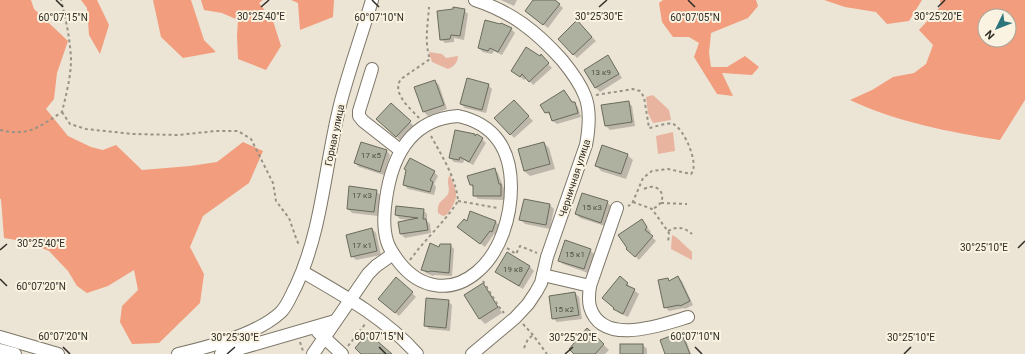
<svg xmlns="http://www.w3.org/2000/svg" width="1025" height="354" viewBox="0 0 1025 354" font-family="Roboto,sans-serif">
<style>
.green{fill:#e8b39f}
.forest{fill:#f29d7d;fill-rule:evenodd}
.shadow{fill:#0003}
.building{fill:#afb1a0;stroke:#6a6b5c}
.lines{fill:none;stroke-linecap:round;stroke-linejoin:round}
.minor-casing{stroke:#7c7667;stroke-width:14}
.path{stroke:#979286;stroke-width:2;stroke-dasharray:3 3;stroke-linecap:butt}
.minor{stroke:#fff;stroke-width:12}
.ticks{fill:none;stroke:#2f2d26;stroke-width:1.5}
.labels{text-anchor:middle;stroke-width:4;stroke-linejoin:round;paint-order:stroke}
.number-label{font-size:8px;fill:#4f4e44}
.street-label{font-size:10px;fill:#2f2d26;stroke:#faf3e2}
.ticks-label{font-size:10px;text-anchor:middle;fill:#2f2d26;stroke:#faf3e2;stroke-width:4;stroke-linejoin:round;paint-order:stroke}
</style>
<rect width="100%" height="100%" fill="#ece5d5"/>
<g class="green">
<path d="M429,52L442,54L446,58L458,56C458,62 454,67 448,69L432,62Z"/>
<polygon points="653,95 669,110 671,120 653,123 648,113 646,97"/>
<polygon points="673,132 675,151 658,154 656,136"/>
<path d="M450,175C456,191 460,196 450,210C448,214 447,215 443,216L438,213C437,200 443,202 448,194C451,187 445,182 450,175Z"/>
<polygon points="672,235 676,237 692,252 692,260 671,249"/>
</g>
<g class="forest">
<polygon points="0,0 31,0 34,9 68,41 57,73 54,99 46,109 68,136 91,147 103,150 116,145 142,170 190,166 217,162 243,142 263,151 249,183 203,216 190,247 204,274 200,303 159,343 132,344 120,322 122,306 138,290 134,270 108,286 87,293 77,286 68,271 49,251 27,242 4,238 1,199 0,199"/>
<polygon points="81,0 97,0 109,25 100,54 89,35 87,8"/>
<polygon points="153,0 191,0 204,40 216,52 183,58 161,37"/>
<polygon points="201,0 263,0 259,3 273,21 281,46 266,70 238,59 237,36 238,20 222,13 204,10"/>
<polygon points="291,0 334,0 333,17 300,30 298,3"/>
<polygon points="663,0 756,0 758,6 748,18 711,33 709,53 711,67 727,67 745,56 759,67 752,75 722,73 733,96 717,94 694,57 699,43 689,37 673,37 662,22 659,3"/>
<polygon points="824,0 922,0 909,21 887,24 876,12 845,7"/>
<path d="M940,0H1025V100L1000,140C949,132 897,122 850,100L872,90L893,77L914,73L926,64L933,45L919,30L941,6ZM985,16H1009V40H985Z"/>
</g>
<g class="shadow">
<polygon points="501,0 517,0 514,6"/>
<polygon points="535,0 553,0 563,8 548,28 526,11"/>
<polygon points="464,10 468,14 464,40 454,38 454,42 445,43 441,39"/>
<polygon points="577,22 596,41 577,58 559,39"/>
<polygon points="511,29 515,33 502,55 494,51 492,54 483,52 479,48"/>
<polygon points="541,56 552,68 533,85 527,78 524,80 512,71"/>
<polygon points="607,57 611,61 622,78 600,92 596,88 585,70"/>
<polygon points="435,81 439,85 447,109 428,116 424,112"/>
<polygon points="488,85 492,89 486,113 465,108 461,104"/>
<polygon points="564,91 573,103 578,107 581,117 557,124 553,121 551,116 546,112"/>
<polygon points="514,101 533,121 514,138 496,118"/>
<polygon points="628,102 632,106 635,126 610,130 606,126"/>
<polygon points="391,104 414,126 401,141 381,123"/>
<polygon points="475,135 482,139 486,143 473,165 464,160 463,163 454,162 450,158"/>
<polygon points="544,143 549,148 555,169 530,176 524,171"/>
<polygon points="387,151 390,155 384,175 359,167 355,163"/>
<polygon points="627,155 633,160 626,179 601,171 596,165"/>
<polygon points="494,169 498,173 504,189 504,200 478,199 474,195 474,188 471,185"/>
<polygon points="434,172 438,176 434,184 436,187 434,195 408,189 404,185"/>
<polygon points="376,191 380,195 378,216 352,213 348,209"/>
<polygon points="607,202 611,206 605,226 580,218 576,214"/>
<polygon points="550,205 554,209 550,229 525,224 521,220"/>
<polygon points="423,210 427,214 427,221 430,224 431,233 405,238 401,234 412,220 400,219 396,215"/>
<polygon points="495,221 499,225 496,235 494,234 485,247 463,231 467,223"/>
<polygon points="642,221 651,232 649,234 656,241 639,260 632,253"/>
<polygon points="372,229 376,233 381,255 356,260 352,256"/>
<polygon points="450,245 454,249 452,276 434,275 433,276 426,273 422,269 440,248"/>
<polygon points="590,250 594,254 588,273 563,264 559,260"/>
<polygon points="507,254 530,267 534,271 523,289 500,275 497,271"/>
<polygon points="678,277 682,281 693,305 685,309 684,308 669,311 665,307 668,279 670,281"/>
<polygon points="627,283 631,288 639,294 628,317 619,313 607,302"/>
<polygon points="483,285 488,290 502,313 485,324 480,319 465,296"/>
<polygon points="412,293 416,297 399,316 383,302"/>
<polygon points="575,293 579,297 582,319 557,322 553,318"/>
<polygon points="448,301 452,305 450,331 429,329 425,325"/>
<polygon points="588,330 609,350 605,354 575,354"/>
<polygon points="681,333 685,337 691,354 666,354"/>
<polygon points="643,345 647,349 647,354 621,354"/>
</g>
<g class="building">
<polygon points="533,0 555,0 560,4 543,25 525,11"/>
<polygon points="453,7 465,9 460,36 451,35 450,39 440,40 437,11 453,9"/>
<polygon points="485,20 500,24 501,23 512,28 498,52 490,48 488,51 478,48"/>
<polygon points="577,20 592,37 573,55 558,39"/>
<polygon points="526,47 540,56 541,54 549,63 529,82 522,74 520,77 511,71"/>
<polygon points="608,55 619,74 595,88 584,70"/>
<polygon points="467,78 489,84 482,110 460,104"/>
<polygon points="435,80 444,105 423,112 414,87"/>
<polygon points="564,90 572,102 575,102 578,113 552,121 549,112 545,113 540,105"/>
<polygon points="514,100 529,116 510,135 494,118"/>
<polygon points="629,101 632,122 605,126 601,105"/>
<polygon points="391,103 411,121 396,137 376,119"/>
<polygon points="455,130 475,134 475,136 477,134 483,138 469,162 460,157 459,160 449,158"/>
<polygon points="361,142 387,150 380,172 354,163"/>
<polygon points="544,142 550,164 524,171 518,149"/>
<polygon points="602,145 628,154 621,174 595,166"/>
<polygon points="410,158 435,171 430,180 433,182 430,192 403,185 406,170 404,169"/>
<polygon points="495,168 499,184 501,184 501,196 473,196 473,185 470,185 467,176"/>
<polygon points="349,186 377,190 374,212 347,209"/>
<polygon points="582,193 608,201 601,223 575,214"/>
<polygon points="524,199 550,204 546,225 519,220"/>
<polygon points="396,206 424,209 423,219 426,219 428,230 400,234 398,222 418,218 395,215"/>
<polygon points="470,211 496,221 492,232 490,231 480,244 457,227 464,219 467,221"/>
<polygon points="642,219 647,227 645,230 653,236 635,257 626,249 627,248 618,235"/>
<polygon points="372,228 377,251 351,257 346,235"/>
<polygon points="565,240 591,249 584,269 558,261"/>
<polygon points="430,243 439,247 440,244 451,244 449,273 430,271 429,272 421,270"/>
<polygon points="507,252 530,266 519,286 495,272"/>
<polygon points="620,276 628,283 626,285 635,289 623,314 613,309 614,308 602,298"/>
<polygon points="678,276 690,301 680,306 679,305 664,308 658,280 668,278 669,281"/>
<polygon points="396,277 413,292 395,313 378,299"/>
<polygon points="483,283 498,307 479,319 464,295"/>
<polygon points="575,292 579,315 552,319 549,296"/>
<polygon points="426,298 449,300 446,328 424,326"/>
<polygon points="587,328 604,344 595,354 574,354 569,349"/>
<polygon points="681,332 690,354 665,354 660,340"/>
<polygon points="368,333 392,354 361,354 355,348"/>
<rect x="620" y="344" width="23" height="10"/>
</g>
<g class="lines">
<defs>
<g id="minor">
<polyline points="372,69 359,111 359,116 363,121 400,150"/>
<path d="M458,116C495,124 511,150 511,187C511,216 501,252 477,272C451,294 420,289 399,262C394,255 389,249 387,241C383,228 384,212 386,199C392,156 411,119 458,116Z"/>
<path d="M617,208L590,286C589,293 588,300 590,307C602,347 661,325 688,317"/>
<path d="M303,272C343,295 386,319 417,354"/>
<polyline points="543,275 590,286"/>
<polyline points="318,332 342,354"/>
<polyline points="0,337 58,354"/>
<polyline points="0,350 15,354"/>
<path d="M178,354C209,347 258,334 281,312C288,305 291,295 296,286C323,228 325,162 341,101C350,67 362,34 372,0"/>
<polyline points="221,354 335,321"/>
<polyline points="313,354 368,274 376,266 393,254"/>
<path d="M472,354L515,318L528,304L536,292L541,283L547,257L586,145C589,129 591,111 585,96C580,83 571,71 562,60C537,32 512,12 475,0"/>
</g>
</defs>
<use href="#minor" class="minor-casing"/>
<g class="path">
<path d="M596,95L633,89L640,91L644,97L649,128C655,127 667,122 673,124C684,128 700,165 691,174L668,169L652,171L643,178L632,204L628,206"/>
<polyline points="62,112 70,124 86,129 133,134 178,135 216,131 238,131 251,139 273,183 276,201 289,218 296,238 299,245"/>
<path d="M419,118C410,108 391,93 401,79L430,59C424,42 428,24 429,7"/>
<path d="M0,130C28,137 39,127 62,112C66,95 71,77 71,59C70,39 66,19 61,0"/>
<path d="M644,189C661,180 671,202 652,209"/>
<polyline points="458,201 498,208"/>
<polyline points="633,202 652,209 669,233 668,243"/>
<polyline points="661,203 687,204"/>
<path d="M668,231C677,226 684,227 692,234"/>
<polyline points="507,248 516,254 520,246 537,253"/>
<path d="M410,260C425,239 444,223 458,201C456,177 441,155 430,134"/>
<polyline points="483,281 499,307 504,313"/>
<polyline points="523,324 533,335 547,354"/>
<polyline points="300,342 303,351"/>
<polyline points="348,346 366,323"/>
<polyline points="524,348 528,339 533,335"/>
</g>
<use href="#minor" class="minor"/>
</g>
<path class="ticks" d="M56,0L63,7M372,0L379,7M688,0L695,7M261,7L269,0M599,7L607,0M938,7L945,0M1018,248L1025,241M0,250L7,244M0,279L7,286M63,347L70,354M379,347L386,354M695,347L702,354M227,354L235,347M565,354L573,347M904,354L911,347"/>
<g class="labels">
<g class="number-label">
<text x="601" y="75">13 к9</text>
<text x="371" y="158">17 к5</text>
<text x="362" y="198">17 к3</text>
<text x="592" y="210">15 к3</text>
<text x="362" y="248">17 к1</text>
<text x="575" y="257">15 к1</text>
<text x="513" y="272">19 к8</text>
<text x="564" y="312">15 к2</text>
</g>
<g class="street-label">
<text transform="translate(334 135) rotate(-78)" y="4">Горная улица</text>
<text transform="translate(574 178) rotate(-72)" y="4">Черничная улица</text>
</g>
</g>
<g class="ticks-label">
<text x="261" y="20">30°25'40"E</text>
<text x="599" y="20">30°25'30"E</text>
<text x="938" y="20">30°25'20"E</text>
<text x="63" y="21">60°07'15"N</text>
<text x="379" y="21">60°07'10"N</text>
<text x="695" y="21">60°07'05"N</text>
<text x="41" y="247">30°25'40"E</text>
<text x="984" y="251">30°25'10"E</text>
<text x="41" y="290">60°07'20"N</text>
<text x="63" y="340">60°07'20"N</text>
<text x="379" y="340">60°07'15"N</text>
<text x="695" y="340">60°07'10"N</text>
<text x="235" y="341">30°25'30"E</text>
<text x="573" y="341">30°25'20"E</text>
<text x="911" y="341">30°25'10"E</text>
</g>
<g transform="translate(997 28) rotate(227)"><circle r="19" fill="#faf3e2" stroke="#a9a497"/>
<path d="M0-3L7 15L0 10L-7 15Z" fill="#2c757b"/>
<text y="-6" font-size="11" font-weight="bold" text-anchor="middle" fill="#2f2d26">N</text>
</g>
</svg>
